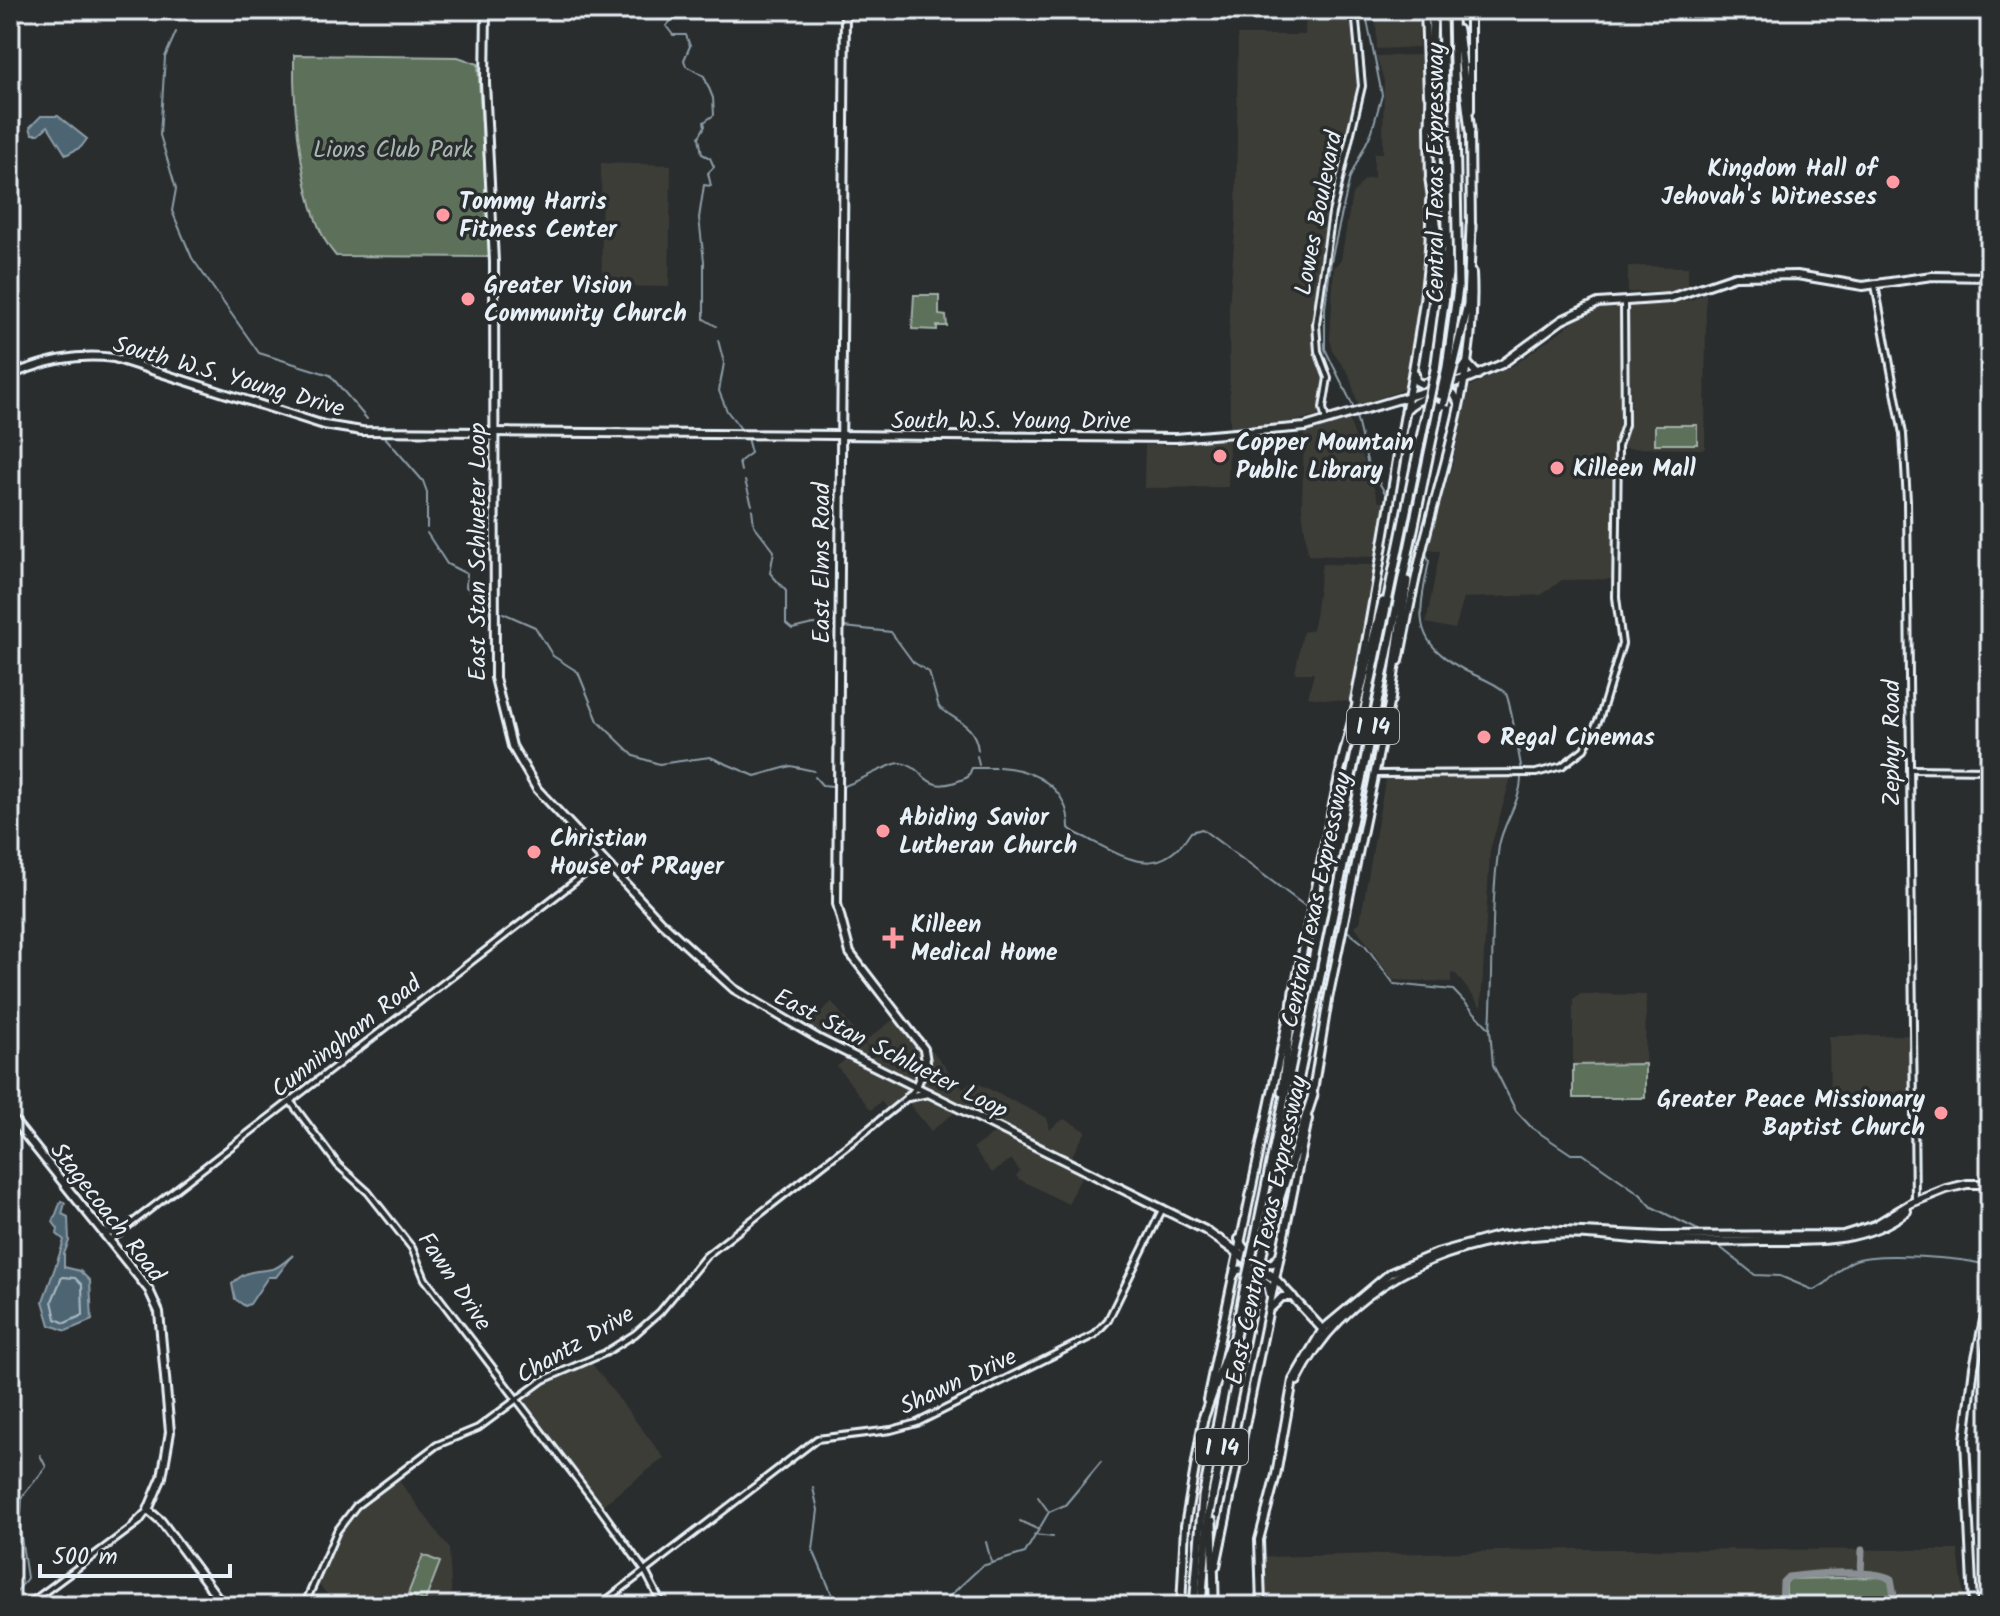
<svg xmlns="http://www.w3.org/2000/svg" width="2000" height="1616" viewBox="0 0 2000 1616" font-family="Kalam,sans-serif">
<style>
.built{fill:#3d3d39}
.green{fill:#5b705a;stroke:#a2b0a9;stroke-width:2}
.water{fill:#4e6573;stroke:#8c9da8;stroke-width:2}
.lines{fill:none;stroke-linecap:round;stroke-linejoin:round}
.shore{stroke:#aab9c3;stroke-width:2}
.stream{stroke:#8c9da8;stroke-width:2}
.taxiway{stroke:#898f93;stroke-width:7}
.minor-casing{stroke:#e8f1f8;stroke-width:10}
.major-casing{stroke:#e8f1f8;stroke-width:12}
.highway-casing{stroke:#e8f1f8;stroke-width:13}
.minor{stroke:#2a2d2e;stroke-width:4}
.major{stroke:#2a2d2e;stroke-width:6}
.highway{stroke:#2a2d2e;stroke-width:7}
.highway-bridge-casing{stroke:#e8f1f8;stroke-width:13;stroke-linecap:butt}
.highway-bridge{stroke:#2a2d2e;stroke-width:7}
.poi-dot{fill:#ff9aa2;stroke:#2a2d2e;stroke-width:3}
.labels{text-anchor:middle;stroke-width:7;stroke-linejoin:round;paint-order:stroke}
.shield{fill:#2a2d2e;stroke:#afb6bb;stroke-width:2}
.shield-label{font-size:22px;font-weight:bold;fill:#e8f1f8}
.park-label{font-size:24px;fill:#a9b7b1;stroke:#2a2d2e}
.poi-label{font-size:24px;font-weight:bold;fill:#e8f1f8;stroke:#2a2d2e;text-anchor:start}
.street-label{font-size:24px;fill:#e8f1f8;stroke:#2a2d2e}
</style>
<rect width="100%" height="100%" fill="#2a2d2e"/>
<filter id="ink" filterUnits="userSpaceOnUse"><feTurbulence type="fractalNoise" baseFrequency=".0125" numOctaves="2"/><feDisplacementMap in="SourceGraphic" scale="16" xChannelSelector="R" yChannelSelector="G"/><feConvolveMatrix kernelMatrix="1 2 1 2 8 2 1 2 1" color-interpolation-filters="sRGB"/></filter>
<g filter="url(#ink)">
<g class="built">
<polygon points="1306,10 1352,10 1359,76 1327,218 1318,281 1315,351 1323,369 1325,391 1318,416 1264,427 1230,427 1229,306 1236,221 1238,35 1305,35"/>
<polygon points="1376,10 1418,10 1419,47 1377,49"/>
<polygon points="1424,55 1429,241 1417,331 1407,383 1402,390 1358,405 1349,374 1332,351 1330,339 1334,268 1341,260 1352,195 1365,179 1374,178 1374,153 1383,153 1384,81 1376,56"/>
<polygon points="601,163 671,165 669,287 602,286"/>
<polygon points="1628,266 1688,267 1688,286 1668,292 1628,292"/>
<polygon points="1706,293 1705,449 1624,448 1631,408 1628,306 1691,300"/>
<polygon points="1621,305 1622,425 1614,447 1612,579 1562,580 1541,595 1464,598 1455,629 1426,623 1440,551 1426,548 1452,466 1470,386 1514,365 1580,317 1606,306"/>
<polygon points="1349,420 1379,502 1391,501 1377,557 1308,555 1302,507 1304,432"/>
<polygon points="1229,439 1228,487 1144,488 1145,445 1178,445"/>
<polygon points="1322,564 1377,565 1351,702 1308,697 1314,673 1295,673 1303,632 1312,630 1315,617"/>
<polygon points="1386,776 1511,777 1490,850 1481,1007 1456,974 1451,973 1451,982 1393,980 1355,926 1360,922"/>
<polygon points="1580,994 1646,995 1645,1064 1573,1065 1573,999"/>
<polygon points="832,1002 869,1050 864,1057 804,1027"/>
<polygon points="902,1013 963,1089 973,1081 1047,1118 1049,1130 1064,1119 1086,1131 1070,1159 1086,1167 1068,1204 1019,1179 1016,1176 1020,1171 1011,1159 992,1173 973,1148 993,1134 997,1123 963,1106 931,1131 907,1101 890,1113 881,1101 871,1110 837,1066 849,1057 866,1066 874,1055 864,1042"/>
<polygon points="1909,1035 1909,1098 1830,1099 1829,1036"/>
<polygon points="590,1361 664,1458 601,1506 519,1398 548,1379"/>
<polygon points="397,1478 449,1548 452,1606 338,1606 317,1583 337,1534 357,1507"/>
<polygon points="1580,1549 1958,1550 1965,1606 1267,1606 1264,1557"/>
</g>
<g class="green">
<path d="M294,55L458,57L478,64L490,257L336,256C301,217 293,107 294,55Z"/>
<polygon points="914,295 939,295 939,315 946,316 947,326 937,326 937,330 912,329"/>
<rect x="1655" y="425" width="42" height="19"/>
<polygon points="1645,1064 1645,1098 1573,1098 1573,1065"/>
<polygon points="423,1555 440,1562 425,1601 408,1594"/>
<polygon points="1882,1577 1890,1582 1893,1591 1884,1603 1791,1605 1786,1600 1786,1583 1790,1579"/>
</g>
<g class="water">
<polygon points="41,116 58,116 87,139 81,147 66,155 48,126 39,134 32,134 30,127"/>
<path d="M61,1201L65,1203L62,1214L68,1217L69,1241L64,1254V1267L80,1271L90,1281L92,1320L66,1331L50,1325L43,1301C50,1281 58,1261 64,1240L57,1234L58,1229L53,1222Z"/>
<path d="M293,1255L276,1277H268L250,1304L245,1306L235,1299L232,1284C246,1269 256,1272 272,1269C279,1268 288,1259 293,1255Z"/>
</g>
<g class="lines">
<polygon class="shore" points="62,1277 75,1278 82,1285 83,1315 65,1323 56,1319 52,1301"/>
<g class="stream">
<polyline points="681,10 666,26 673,35 686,35 690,46 684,60 686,66 704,76 713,98 714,115 704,122 705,126 699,137 702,154 710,158 714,167 708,173 711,186 704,185 699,218 704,261 704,319 716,326"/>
<polyline points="176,32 165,57 160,135 176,189 172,211 192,258 259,353 330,375 367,419"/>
<polyline points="718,340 724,363 719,391 727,411 741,429"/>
<polyline points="1353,406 1325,349 1325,308 1331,261 1350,177 1372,131 1382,95 1365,10"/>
<polyline points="1356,416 1367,461 1385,493"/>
<polyline points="384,436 423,481 427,492 427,528"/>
<polyline points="741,471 739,462 751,453 747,438"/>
<polyline points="745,481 752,505"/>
<polyline points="752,509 754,525 774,551 770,573 786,591 786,624 792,629 813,624 834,626"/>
<polyline points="427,533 447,564 467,574 466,587 487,605"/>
<path d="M1426,554L1429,561C1419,615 1409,640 1466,671C1478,677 1495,682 1505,692C1511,699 1518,755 1522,770"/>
<polyline points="503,613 535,627 553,656 578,672 598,721 634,756 659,764 710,757 755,776 791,766 814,771"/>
<path d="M844,627L891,632L913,662L929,672L939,707C957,722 975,724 978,750"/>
<polyline points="977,756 979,765"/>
<path d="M999,767C1035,769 1069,788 1069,828C1076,835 1082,835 1090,840C1130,861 1161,879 1191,832L1202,829L1309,909"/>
<polyline points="815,777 822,785 833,786"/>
<path d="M844,786C858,782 891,762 901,763C928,767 921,799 968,777L972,768H995"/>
<polyline points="1325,918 1341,927"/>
<polyline points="1346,930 1365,945 1394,984 1453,990 1490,1029 1493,1065 1516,1111 1532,1128 1571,1154 1583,1154 1640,1194 1652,1207 1702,1232"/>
<path d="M1490,1029C1494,969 1490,907 1499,846C1503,822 1521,802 1521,777"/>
<path d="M1716,1244L1755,1275L1780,1276L1813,1290C1831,1284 1836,1268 1853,1261C1876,1251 1965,1258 1990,1266"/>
<polyline points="813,1488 818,1510 813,1550 837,1606"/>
<polyline points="1049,1512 1065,1505 1101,1462"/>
<polyline points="1020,1521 1037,1529"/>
<polyline points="1034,1535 1053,1537"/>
<polyline points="986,1542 991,1561"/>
<polyline points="10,1601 27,1578 20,1530 22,1497 46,1467 40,1455"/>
<polyline points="939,1606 982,1566 1025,1553 1049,1512 1038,1497"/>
</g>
<g class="taxiway">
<polyline points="1861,1574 1862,1550"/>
<path d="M1782,1606L1783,1582L1788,1577C1809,1574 1875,1568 1891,1579L1896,1606"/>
</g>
<defs>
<g id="minor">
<polyline points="1875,285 1903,434 1907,501 1915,1202"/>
<polyline points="1326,421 1323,408 1328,378 1318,351 1316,324 1332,213 1362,86 1355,10"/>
<polyline points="1910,769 1990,770"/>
<polyline points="1374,774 1536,773 1562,766 1584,749 1600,717 1622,644 1616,597 1618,446 1625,425 1624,302"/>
<polyline points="291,1102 338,1165 368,1192 412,1248 425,1279 601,1510 645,1571 663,1606"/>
<polyline points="110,1240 603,860"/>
<polyline points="134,1524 148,1510"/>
<polyline points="26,1606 139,1522 148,1510"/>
<polyline points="304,1606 337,1531 356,1506 437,1445 478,1428 543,1380 605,1353 635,1334 660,1312 706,1256 866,1131 908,1097 916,1087"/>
<polyline points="599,1606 817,1439 891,1430 917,1423 1094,1335 1108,1320 1163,1208"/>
</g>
<g id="major">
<polyline points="486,10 485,83 494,262 495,678 512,746 537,789 661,922 734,989 821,1040 1205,1230 1276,1281"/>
<polyline points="845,10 837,904 850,953 924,1049 926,1062 916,1087"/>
<polyline points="1425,10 1428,94"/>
<polyline points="1470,10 1470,110"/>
<polyline points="1429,126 1430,182"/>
<polyline points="1470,129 1471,230"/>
<polyline points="1415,374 1416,381 1422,384 1460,373 1467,363 1478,375"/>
<path d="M10,375C46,361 75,353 114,358L324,425L362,431L1176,438L1305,427L1464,380L1502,364L1562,320L1598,303L1670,298L1735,276L1797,275L1863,286L1932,276L1990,277"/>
<path d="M1407,409C1416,399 1441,391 1454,394L1458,402"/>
<path d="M1399,661C1407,621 1414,581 1424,542C1447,453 1477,366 1472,273"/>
<path d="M1355,700C1372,616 1385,532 1399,448C1413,365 1432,286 1430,201"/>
<polyline points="1294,993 1342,762"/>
<polyline points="908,1097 928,1093"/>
<polyline points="1312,1097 1328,999 1390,699"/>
<polyline points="10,1116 149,1290 159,1312 170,1432 162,1477 148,1510 161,1521 224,1606"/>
<polyline points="104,1232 119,1233"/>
<polyline points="1219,1239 1273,1276 1324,1331"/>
<path d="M1239,1239C1243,1251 1260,1265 1273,1263L1280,1255"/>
<polyline points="1233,1277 1237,1270 1247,1269 1268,1285 1271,1297"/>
<polyline points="1272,1307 1282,1297 1293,1297"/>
<path d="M1297,1381C1343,1287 1443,1241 1545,1235C1584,1232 1621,1239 1660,1241C1694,1242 1729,1242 1763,1241C1815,1241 1864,1244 1907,1211"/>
<polyline points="1207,1400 1289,1012"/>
<polyline points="1216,1566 1308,1119"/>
<polyline points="1181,1606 1185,1526 1204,1415"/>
<polyline points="1261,1606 1259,1540 1276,1475 1293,1380 1323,1329 1390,1273 1437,1253 1498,1236 1543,1230 1661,1236 1843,1235 1875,1225 1911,1203 1946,1189 1967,1184 1990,1184"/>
<polyline points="1973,1606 1965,1440 1974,1367 1990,1292"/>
</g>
<g id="highway">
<polyline points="1458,30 1470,131"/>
<polyline points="1430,128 1433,10"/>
<polyline points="1430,180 1444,280"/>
<polyline points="1447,367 1458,288 1453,10"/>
<polyline points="1453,367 1468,304 1471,226"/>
<polyline points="1435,370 1448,274 1442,10"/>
<polyline points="1390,701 1407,581"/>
<polyline points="1341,766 1383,602"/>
<polyline points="1282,1092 1294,991"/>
<polyline points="1276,1209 1313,1095"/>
<polyline points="1254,1245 1427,409"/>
<polyline points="1263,1250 1439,405"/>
<polyline points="1203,1419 1230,1344"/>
<polyline points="1212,1521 1214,1595"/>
<polyline points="1194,1606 1203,1497 1246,1281"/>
<polyline points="1201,1606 1208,1518 1255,1289"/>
</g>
</defs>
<use href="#minor" class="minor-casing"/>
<use href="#major" class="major-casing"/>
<use href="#highway" class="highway-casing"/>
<use href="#minor" class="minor"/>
<use href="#major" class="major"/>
<use href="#highway" class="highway"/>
<defs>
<g id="highway-bridge">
<polyline points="1441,395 1447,367"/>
<polyline points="1443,405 1453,367"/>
<polyline points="1427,409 1435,370"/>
<polyline points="1246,1281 1254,1245"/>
<polyline points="1255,1289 1263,1250"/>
</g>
</defs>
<use href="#highway-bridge" class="highway-bridge-casing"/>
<use href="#highway-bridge" class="highway-bridge"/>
</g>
</g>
<g class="poi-dot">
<circle cx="1893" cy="182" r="8"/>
<circle cx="443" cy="215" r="8"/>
<circle cx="468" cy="299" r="8"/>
<circle cx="1220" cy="456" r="8"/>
<circle cx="1557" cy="468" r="8"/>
<circle cx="1484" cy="737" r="8"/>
<circle cx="883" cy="831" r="8"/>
<circle cx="534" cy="852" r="8"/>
<path d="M889 926h8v8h8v8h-8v8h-8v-8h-8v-8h8z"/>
<circle cx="1941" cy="1113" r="8"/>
</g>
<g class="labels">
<g class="shield">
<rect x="1347" y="708" width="52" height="36" rx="6"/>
<rect x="1196" y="1429" width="52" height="36" rx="6"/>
</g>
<g class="shield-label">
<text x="1373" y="734">I 14</text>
<text x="1222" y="1455">I 14</text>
</g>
<g class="park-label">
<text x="393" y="157">Lions Club Park</text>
</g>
<g class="poi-label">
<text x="1877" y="176" text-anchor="end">Kingdom Hall of<tspan x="1877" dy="28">Jehovah's Witnesses</tspan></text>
<text x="459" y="209">Tommy Harris<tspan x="459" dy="28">Fitness Center</tspan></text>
<text x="484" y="293">Greater Vision<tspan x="484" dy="28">Community Church</tspan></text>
<text x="1236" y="450">Copper Mountain<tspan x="1236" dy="28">Public Library</tspan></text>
<text x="1573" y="476">Killeen Mall</text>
<text x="1500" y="745">Regal Cinemas</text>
<text x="899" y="825">Abiding Savior<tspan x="899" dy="28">Lutheran Church</tspan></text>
<text x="550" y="846">Christian<tspan x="550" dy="28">House of PRayer</tspan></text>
<text x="911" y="932">Killeen<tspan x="911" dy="28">Medical Home</tspan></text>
<text x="1925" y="1107" text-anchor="end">Greater Peace Missionary<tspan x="1925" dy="28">Baptist Church</tspan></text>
</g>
<g class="street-label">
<text transform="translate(1435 173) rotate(-90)" y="8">Central Texas Expressway</text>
<text transform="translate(1318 213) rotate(-79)" y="8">Lowes Boulevard</text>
<text transform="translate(229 376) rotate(16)" y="8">South W.S. Young Drive</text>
<text x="1011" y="428">South W.S. Young Drive</text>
<text transform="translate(477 552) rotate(-90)" y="8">East Stan Schlueter Loop</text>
<text transform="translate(821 563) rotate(-90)" y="8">East Elms Road</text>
<text transform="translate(1891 743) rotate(-90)" y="8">Zephyr Road</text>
<text transform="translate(1316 900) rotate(-78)" y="8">Central Texas Expressway</text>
<text transform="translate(346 1036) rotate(-38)" y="8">Cunningham Road</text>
<text transform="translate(891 1053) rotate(27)" y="8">East Stan Schlueter Loop</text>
<text transform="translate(108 1212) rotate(52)" y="8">Stagecoach Road</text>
<text transform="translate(1266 1230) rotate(-78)" y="8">East Central Texas Expressway</text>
<text transform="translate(455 1281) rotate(56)" y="8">Fawn Drive</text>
<text transform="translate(575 1344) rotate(-30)" y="8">Chantz Drive</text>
<text transform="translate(958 1381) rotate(-25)" y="8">Shawn Drive</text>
</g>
</g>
<rect width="2000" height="1616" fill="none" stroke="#2a2d2e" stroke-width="40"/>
<rect x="20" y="20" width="1960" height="1576" fill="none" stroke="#e8f1f8" stroke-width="3" filter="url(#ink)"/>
<path d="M40 1564v12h190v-12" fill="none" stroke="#e8f1f8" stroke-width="4"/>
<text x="52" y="1564" font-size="24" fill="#e8f1f8" stroke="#2a2d2e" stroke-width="6" paint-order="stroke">500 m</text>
</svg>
